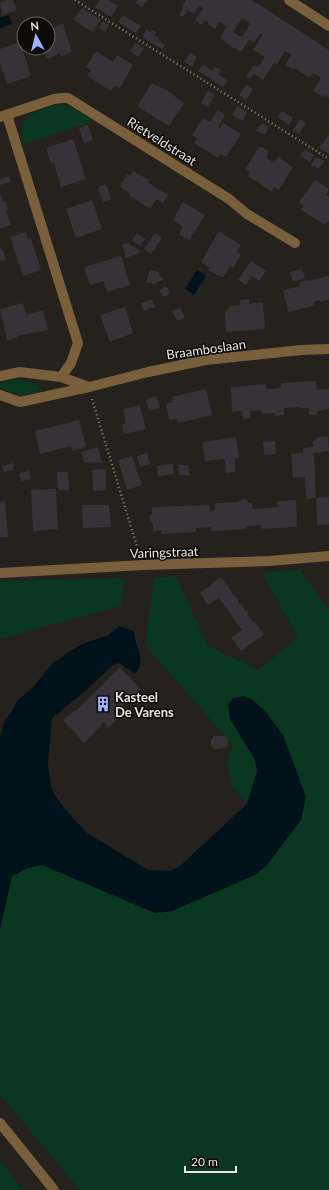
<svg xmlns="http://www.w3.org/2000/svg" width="329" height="1190" viewBox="0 0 329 1190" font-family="Lato,sans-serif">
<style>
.green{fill:#09371f}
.water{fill:#02121b}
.building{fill:#373237;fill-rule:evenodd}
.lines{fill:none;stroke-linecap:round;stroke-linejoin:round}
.path{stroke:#86827e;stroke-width:2.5;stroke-dasharray:1 3;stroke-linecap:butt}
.minor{stroke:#795f3c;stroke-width:10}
.labels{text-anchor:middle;stroke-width:3;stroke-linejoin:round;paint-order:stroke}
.street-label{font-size:13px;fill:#e9e6e2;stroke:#0d0b09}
.poi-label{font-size:13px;font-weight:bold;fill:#e9e6e2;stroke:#0d0b09;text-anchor:start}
</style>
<rect width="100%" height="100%" fill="#25211c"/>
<g class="green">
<path d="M57,105L70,106L93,121L24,144C14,118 37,110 57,105Z"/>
<polygon points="19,379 37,384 39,386 39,390 22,396 0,388 0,385 3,382"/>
<polygon points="300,570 329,610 329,1190 80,1190 0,1095 0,929 12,876 28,868 42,865 155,913 172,911 255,875 267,865 306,797 283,735 230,719 255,760 257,771 247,804 232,786 227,761 233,745 145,645 154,578 176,576 208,646 259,670 298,637 262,573"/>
<polygon points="124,578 121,606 0,639 0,581"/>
<polygon points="0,1160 23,1190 0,1190"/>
</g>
<g class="water">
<polygon points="9,15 12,24 0,28 0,18"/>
<polygon points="197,270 206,276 194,295 185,289"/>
<path d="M119,626L134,631C134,645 148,660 135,674L119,663L113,665L84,692L52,718L48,765L51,787L58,800L74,819L87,833L148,870L171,871L180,866L247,804L257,771L255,760L230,719L228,705L233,698L244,696L253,700L265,711L283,735L306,797L301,820L267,865L255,875L172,911L155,913L42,865L28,868L12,876L0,929V737L4,722L13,710L17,701L32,688L52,664L70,651L85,643L107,636Z"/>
</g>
<g class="building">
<polygon points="8,0 13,0 17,10 2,15 0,3"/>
<polygon points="100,0 108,0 118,6 111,17 95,7"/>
<polygon points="137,0 147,0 142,7 135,3"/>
<path d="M186,0H252L329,50V98L325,95L323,97L313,91L321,78L313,73L310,78L294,68L293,69L285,65L291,55L285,51L277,64L274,63L263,80L254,74L250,79L246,76L254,65L258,67L265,57L253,50L263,34L261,33L254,43L249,40L241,52L235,48L234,49L220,38L227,26L219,22L215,29L208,24L209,23L204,20L201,25L195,20L203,8L199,6L194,14L188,10L183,17L179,15L183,8L182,7ZM242,18L250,24L242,37L233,32Z"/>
<polygon points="82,8 101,20 93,32 73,20"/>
<polygon points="123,15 141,26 136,33 118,22"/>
<polygon points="103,21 109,25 106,32 98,28"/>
<polygon points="63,24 72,52 61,56 60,53 50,58 46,58 43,48 48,48 48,32 53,30 52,28"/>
<polygon points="147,29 151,32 152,30 156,32 154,35 159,38 158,40 165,45 162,49 142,37"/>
<polygon points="20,42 31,76 7,84 0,63 0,49"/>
<polygon points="135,43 144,48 138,57 130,51"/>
<polygon points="96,51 113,62 117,55 133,65 120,88 115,85 111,91 87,76 91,70 86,67"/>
<polygon points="190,53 197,57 192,67 184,62"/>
<polygon points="203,64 212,71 215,67 221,70 218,74 228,81 223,87 198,71"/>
<polygon points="152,83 168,91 175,96 175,97 184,103 169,126 160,120 160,121 137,106"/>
<polygon points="246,85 253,89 246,100 239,95"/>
<polygon points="208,90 215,95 208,107 201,103"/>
<polygon points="237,106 247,112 242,121 232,115"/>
<polygon points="218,110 225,115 218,127 220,128 223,123 241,134 226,157 221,154 218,158 194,143 197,138 192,135 203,118 210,122"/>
<polygon points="282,111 293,118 289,125 277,117"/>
<polygon points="300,119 306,123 299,134 293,130"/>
<polygon points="262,123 269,127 265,135 256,130"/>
<polygon points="88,125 93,140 84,143 79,128"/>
<polygon points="329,134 329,154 319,148"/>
<polygon points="73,139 86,179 61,187 54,163 51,164 46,148"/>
<polygon points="259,147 262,147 268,150 268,153 266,157 274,163 278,157 293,167 279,190 274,187 272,192 248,176 250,172 245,169"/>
<polygon points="305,149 314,155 310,162 300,156"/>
<polygon points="316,157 324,161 319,169 311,165"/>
<polygon points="133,171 149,180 147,182 168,195 163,203 156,199 150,209 129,195 130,194 120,186 127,174 130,176"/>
<polygon points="9,176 11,182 0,185 0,179"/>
<polygon points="315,180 329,189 326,195 329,197 329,222 328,221 325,225 301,210 304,206 299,202"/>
<polygon points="106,184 111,199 103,202 98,187"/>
<polygon points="0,193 3,202 5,201 8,209 6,210 11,225 0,229"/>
<polygon points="92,200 102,229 76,238 66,209"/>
<polygon points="183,202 205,215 189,240 179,234 183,227 173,220"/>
<polygon points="219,231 241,245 236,252 241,255 233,268 230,266 223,278 208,270 210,268 201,262"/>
<polygon points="26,232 28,239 31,238 41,270 23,276 10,237"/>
<polygon points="137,233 145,239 140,246 132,240"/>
<polygon points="155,233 162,238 151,254 144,249"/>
<polygon points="127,243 142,252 126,258 122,245"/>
<polygon points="2,248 6,260 0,261 0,249"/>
<polygon points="121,256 130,285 107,292 104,281 90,285 84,267"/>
<polygon points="251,261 266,271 259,281 252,276 246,285 238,280"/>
<polygon points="302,269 305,278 293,282 290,272"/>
<polygon points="150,270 159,272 159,274 164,280 156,282 156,284 146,282"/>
<polygon points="329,276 329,300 321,302 320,300 313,302 314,306 288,312 283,290 300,286 299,282 308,280 308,281"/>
<polygon points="165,286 171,292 164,297 159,291"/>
<polygon points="152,299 155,307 143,311 141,303"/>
<polygon points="249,299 249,304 263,302 265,329 226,332 225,312 230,306 240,305 240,300"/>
<polygon points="23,303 26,315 43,310 48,330 17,336 18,337 7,340 0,309"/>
<polygon points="125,307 133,333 110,342 100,315"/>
<polygon points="180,308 185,318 177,321 172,311"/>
<polygon points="316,381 317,390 329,389 329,409 326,409 326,410 317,411 317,415 309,415 309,408 301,408 301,407 284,408 284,415 275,416 275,413 263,414 259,410 250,411 250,418 243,419 242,411 232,412 231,387 248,386 250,384 250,385 266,384 266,389 274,389 281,388 281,383"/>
<polygon points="206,389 212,415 178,423 177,419 169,420 166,404 173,402 172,397"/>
<polygon points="157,396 160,408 149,411 146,399"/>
<polygon points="140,405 146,429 124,434 122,425 126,423 123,409"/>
<polygon points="79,420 86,447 72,451 71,446 40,454 35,431"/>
<polygon points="236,437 239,458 235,458 235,472 226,473 225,459 205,461 202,442"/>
<polygon points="318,437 328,437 329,451 314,453 316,498 306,499 305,477 293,478 291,454 303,453 303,448 313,447 313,442"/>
<polygon points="275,441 276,454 264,455 263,442"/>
<polygon points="98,447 102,463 90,462 85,463 81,452"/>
<polygon points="147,453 150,464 140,467 137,456"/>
<polygon points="132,456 142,485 127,490 118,460"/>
<polygon points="13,463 14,470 4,472 2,466"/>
<polygon points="173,464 174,474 158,476 157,466"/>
<polygon points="178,465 188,465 189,475 179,475"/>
<polygon points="106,469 106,490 93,491 92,470"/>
<polygon points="29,471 31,479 21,481 19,473"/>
<polygon points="57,472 68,472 69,490 58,490"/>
<polygon points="56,489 58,529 33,531 31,490"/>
<polygon points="329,497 329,525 317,525 316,498"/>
<polygon points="246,499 249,503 252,503 253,509 278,507 278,501 296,500 297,527 262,529 262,525 246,526 247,529 211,531 211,527 196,528 196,532 161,534 161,530 153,531 153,523 150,521 150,515 152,515 152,507 209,505 210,511 215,510 215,503 238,502 240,500"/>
<polygon points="5,501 8,537 0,537 0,502"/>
<polygon points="82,505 109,505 111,527 83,528"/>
<polygon points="221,577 235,597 236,597 239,600 238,601 240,604 241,603 244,607 243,608 245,611 246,610 249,613 247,614 253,622 254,621 264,634 241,651 231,638 242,630 219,598 208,605 200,593"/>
<polygon points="120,667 140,689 138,691 139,694 134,699 129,699 118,710 123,714 108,728 104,722 84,743 63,720 75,710 76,711"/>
<polygon points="214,736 225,736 228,738 228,745 225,748 214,749 211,745 211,740"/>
</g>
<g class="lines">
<g class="path">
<polyline points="75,0 329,159"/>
<polyline points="92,399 139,553"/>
</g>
<g class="minor">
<polyline points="289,0 329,26"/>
<polyline points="7,115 78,343 71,363 61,377"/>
<polyline points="0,117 54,99 62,98 68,98 229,199 247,214 295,243"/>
<polyline points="0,376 20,372 61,377 89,387 148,372 206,360 301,350 329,349"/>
<polyline points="0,395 20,402 89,387"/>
<polyline points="0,573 143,565 269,561 329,556"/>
<polyline points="0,1123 54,1190"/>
</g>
</g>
<defs>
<symbol id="building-bare" viewBox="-9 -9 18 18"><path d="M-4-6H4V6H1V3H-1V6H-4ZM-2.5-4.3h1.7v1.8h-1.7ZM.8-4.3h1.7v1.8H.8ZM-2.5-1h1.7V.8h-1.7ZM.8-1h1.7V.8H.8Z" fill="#9eb3fd" stroke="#0d0b09" stroke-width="2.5" paint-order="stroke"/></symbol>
</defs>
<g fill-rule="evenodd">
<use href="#building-bare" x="92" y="693" width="22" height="22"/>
</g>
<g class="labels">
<g class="street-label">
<text transform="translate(162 141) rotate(32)" y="5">Rietveldstraat</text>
<text transform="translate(206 349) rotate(-8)" y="5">Braamboslaan</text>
<text transform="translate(164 552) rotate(-2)" y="5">Varingstraat</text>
</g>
<g class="poi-label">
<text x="115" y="702">Kasteel<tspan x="115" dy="15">De Varens</tspan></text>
</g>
</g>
<g transform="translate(36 36) rotate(353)"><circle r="19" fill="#0d0b09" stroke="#656360"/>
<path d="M0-3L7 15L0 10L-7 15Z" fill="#9eb3fd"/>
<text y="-6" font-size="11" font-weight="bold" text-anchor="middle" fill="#e9e6e2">N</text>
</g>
<path d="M185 1166v6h51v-6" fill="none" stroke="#e9e6e2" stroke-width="2"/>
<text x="191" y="1166" font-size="12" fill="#e9e6e2" stroke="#0d0b09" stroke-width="3" paint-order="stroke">20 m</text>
</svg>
